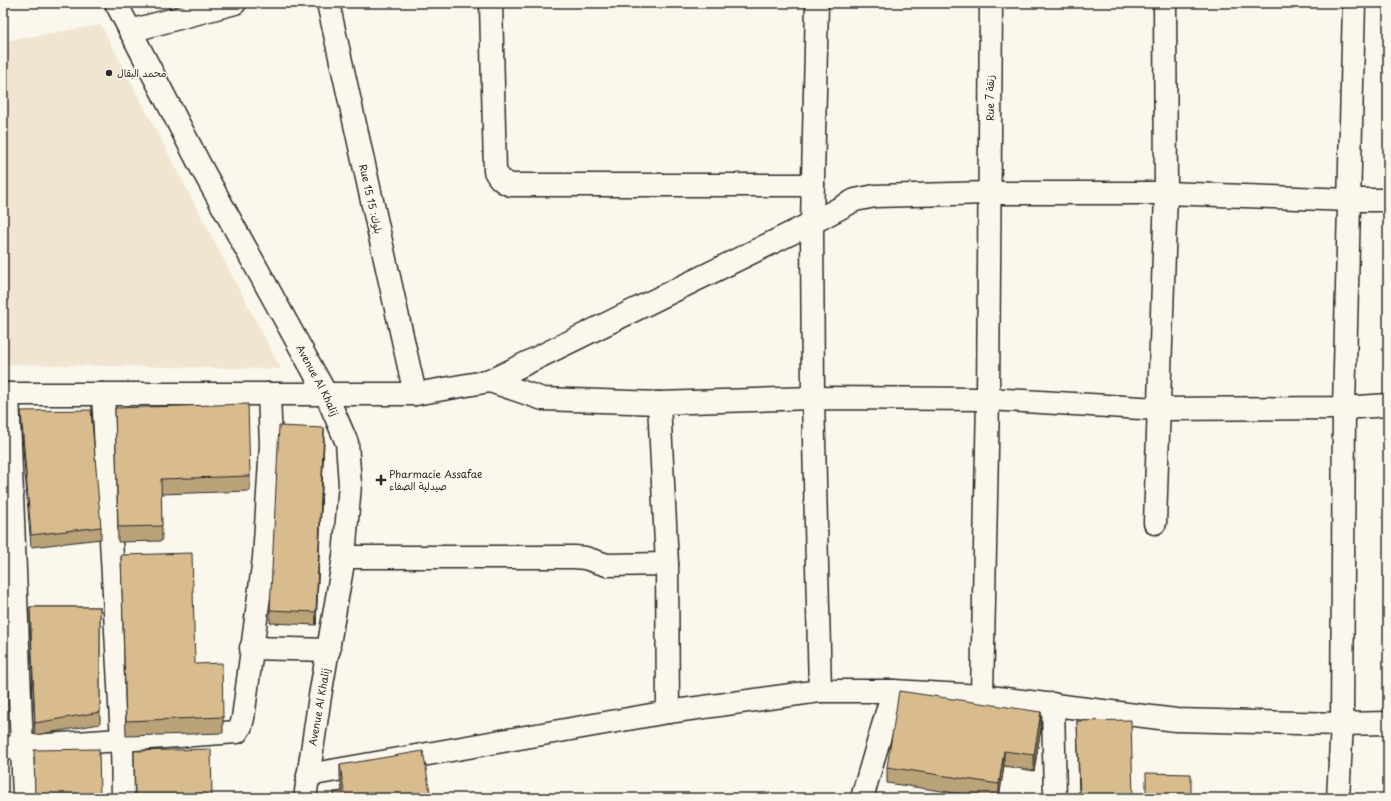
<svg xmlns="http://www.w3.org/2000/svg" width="1391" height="801" viewBox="0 0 1391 801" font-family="'Playpen Sans','Playpen Sans Arabic',sans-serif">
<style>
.built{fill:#f0e5d0}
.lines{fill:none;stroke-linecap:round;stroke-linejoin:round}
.street-casing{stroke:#2b2b2b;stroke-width:25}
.secondary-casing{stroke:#2b2b2b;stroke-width:25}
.street{stroke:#fbf7ec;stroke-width:22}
.secondary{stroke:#fbf7ec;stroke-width:22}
.wall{fill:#baa279;stroke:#2b2b2b}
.shaded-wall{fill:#978463;stroke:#2b2b2b}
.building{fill:#d8bc8d;stroke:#2b2b2b}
.poi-dot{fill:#2b2b2b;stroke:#fbf7ec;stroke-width:1.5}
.labels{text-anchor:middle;stroke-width:3;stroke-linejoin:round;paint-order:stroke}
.poi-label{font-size:10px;fill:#2b2b2b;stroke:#fbf7ec;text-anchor:start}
.street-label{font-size:10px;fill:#2b2b2b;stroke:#fbf7ec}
</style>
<rect width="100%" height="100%" fill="#fbf7ec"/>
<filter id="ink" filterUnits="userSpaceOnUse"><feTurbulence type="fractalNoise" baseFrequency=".025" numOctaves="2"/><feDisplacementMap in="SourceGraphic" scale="8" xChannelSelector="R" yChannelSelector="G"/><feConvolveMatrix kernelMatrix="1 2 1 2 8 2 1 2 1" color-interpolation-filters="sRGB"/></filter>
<g filter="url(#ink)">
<polygon class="built" points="101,25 281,369 3,364 3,41"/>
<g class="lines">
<defs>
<g id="street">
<path id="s1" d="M116,3L201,167L326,394L347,443L350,484L344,557L320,696L305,798"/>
<polyline points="328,3 415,394"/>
<path d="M491,3L495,171C499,179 503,182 511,185H813"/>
<polyline points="817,3 812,223 813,398 820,691"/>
<polyline points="130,31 235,3"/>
<polyline points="490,381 543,399 659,403 813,398 988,399 1158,409 1344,408 1388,405"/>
<polyline points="8,394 24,798"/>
<polyline points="103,394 122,740 123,798"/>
<polyline points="659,403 667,564 668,712"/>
<polyline points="1155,523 1166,193 1165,3"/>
<polyline points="344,557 574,557 585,558 607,565 667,564"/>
<polyline points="251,648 329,650"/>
<polyline points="982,696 988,399 991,3"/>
<polyline points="1053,704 1055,798"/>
<polyline points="3,748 237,732 241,726 243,718 264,558 271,445 269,394"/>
<polyline points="308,775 668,712 820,691 893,691 982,696 1176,720 1342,724 1388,723"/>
<polyline points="862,798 893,691"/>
<polyline points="1338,798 1342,724 1344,408 1354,3"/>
</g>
<polyline id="secondary" points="3,394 415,394 490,381 812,223 855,200 875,196 990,193 1166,193 1349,200 1388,200"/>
</defs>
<use href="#street" class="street-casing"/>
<use href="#secondary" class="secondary-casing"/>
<use href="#street" class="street"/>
<use href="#secondary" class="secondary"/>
</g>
<g class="wall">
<polygon points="115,408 250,476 250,491 161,494 162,541 118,542"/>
<polygon points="21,411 101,527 101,539 31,547 21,424"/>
<polygon points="324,440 316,625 270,623 270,610"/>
<polygon points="121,555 195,664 223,717 223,733 126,736"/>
<polygon points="30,607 100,607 100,724 35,735 30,619"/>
<polygon points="1077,721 1133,798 1079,798"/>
<polygon points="1041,728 1034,771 1004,766 999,798 989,798 887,783 887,767"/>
<polygon points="340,765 431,798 334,798 334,792 342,791 340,777"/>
</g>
<g class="shaded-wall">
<polygon points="324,428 324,440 316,625 316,612"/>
<polygon points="1041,712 1041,728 1034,771 1034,755"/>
<polygon points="1004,751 1004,766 999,798 999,784"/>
</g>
<g class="building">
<polygon points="248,404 250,476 161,479 162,526 118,527 115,408"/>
<polygon points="91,410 101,527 31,535 21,411"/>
<polygon points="279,426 324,428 316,612 270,610"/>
<polygon points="192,553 195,664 222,663 223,717 126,721 121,555"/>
<polygon points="30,607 100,607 100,712 35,723"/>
<polygon points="899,691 1041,712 1034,755 1004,751 999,784 887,767"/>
<polygon points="1131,720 1133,798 1080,798 1077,721"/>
<polygon points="99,749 100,798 35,798 34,750"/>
<polygon points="211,749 212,798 135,798 134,751"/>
<polygon points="423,751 431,798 335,798 334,792 344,791 340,765"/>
<polygon points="1146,773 1191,774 1191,798 1146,798"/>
<polygon points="1265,796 1265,798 1231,798"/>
</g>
</g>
<g class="poi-dot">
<circle cx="109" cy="73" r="4"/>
<path d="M379 474h4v4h4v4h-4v4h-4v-4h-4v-4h4z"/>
</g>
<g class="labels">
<g class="poi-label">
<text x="117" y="77">محمد البقال</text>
<text x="389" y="478">Pharmacie Assafae<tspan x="389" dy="12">صيدلية الصفاء</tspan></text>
</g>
<g class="street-label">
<text transform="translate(990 98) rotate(-90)" y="4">Rue 7 زنقة</text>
<text transform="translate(371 199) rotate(77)" y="4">Rue 15 بلوك: 15</text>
<text dy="4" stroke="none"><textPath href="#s1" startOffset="428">Avenue Al Khalij</textPath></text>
<text transform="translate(319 707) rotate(-80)" y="4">Avenue Al Khalij</text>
</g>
</g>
<rect width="1391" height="801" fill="none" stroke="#fbf7ec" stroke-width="16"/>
<rect x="8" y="8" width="1375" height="785" fill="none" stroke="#2b2b2b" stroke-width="1.5" filter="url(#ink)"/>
</svg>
